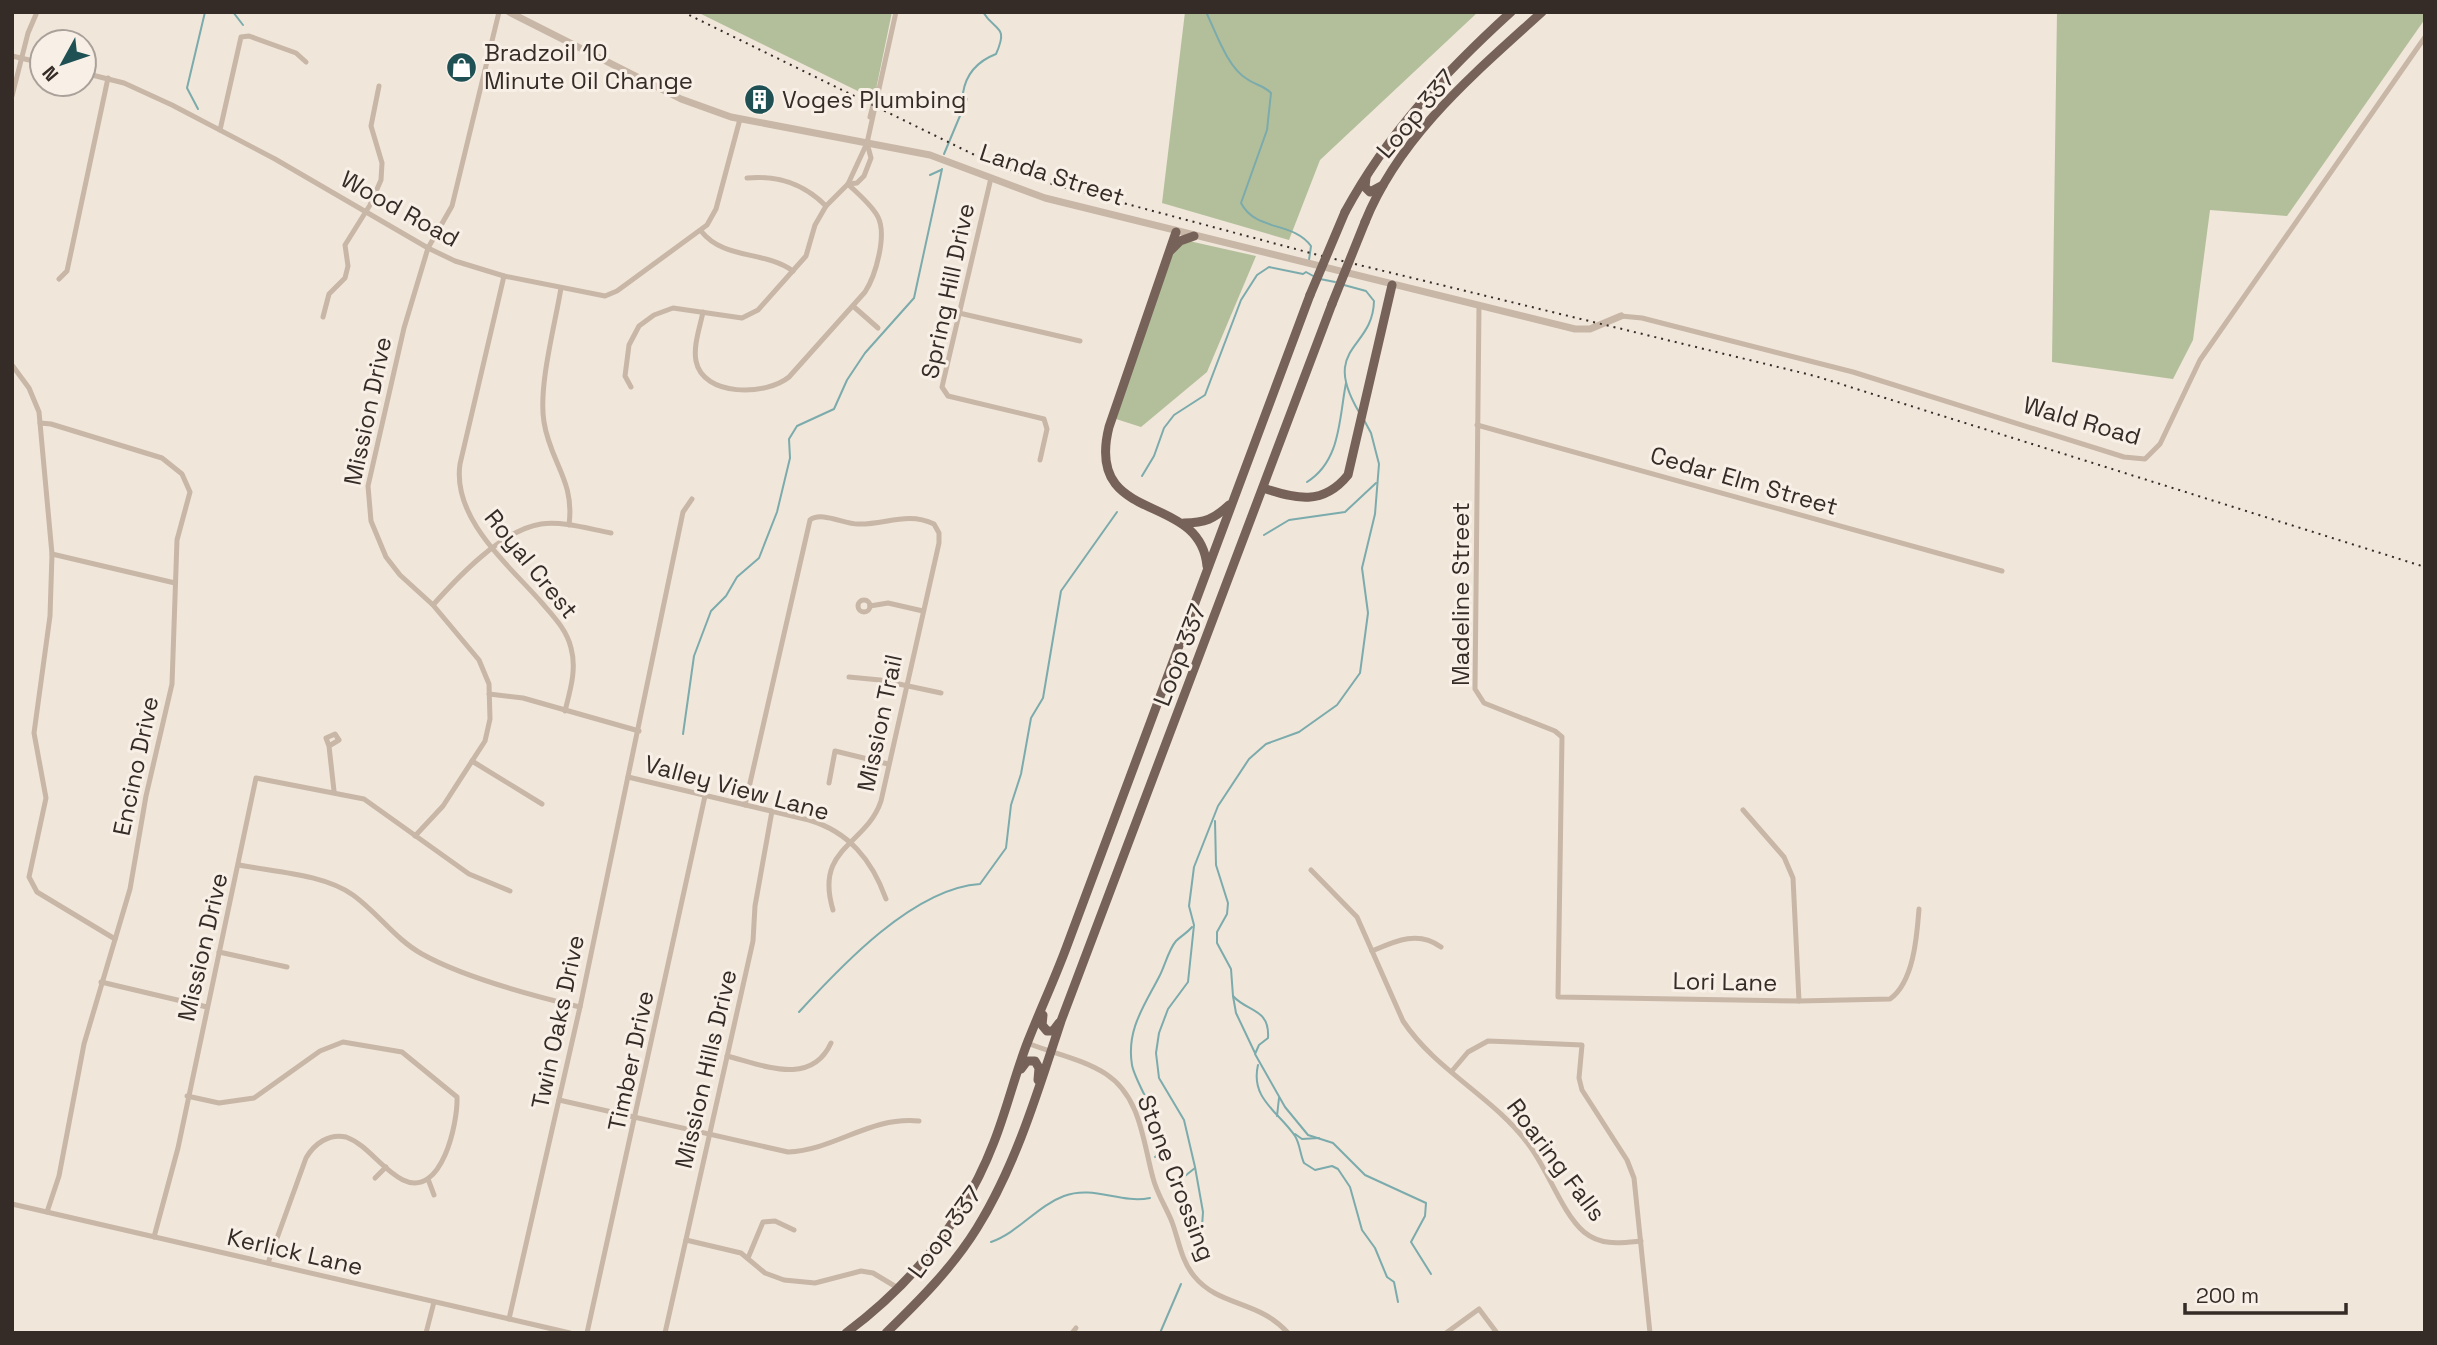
<svg xmlns="http://www.w3.org/2000/svg" width="2437" height="1345" viewBox="0 0 2437 1345" font-family="'Space Grotesk',sans-serif">
<style>
.green{fill:#b3bf9b}
.lines{fill:none;stroke-linecap:round;stroke-linejoin:round}
.stream{stroke:#7babac;stroke-width:2}
.minor{stroke:#c8b6a7;stroke-width:5}
.tertiary{stroke:#c8b6a7;stroke-width:7}
.primary{stroke:#766259;stroke-width:9}
.rail{stroke:#352b27;stroke-width:2;stroke-dasharray:2 5;stroke-linecap:butt}
.primary-bridge{stroke:#766259;stroke-width:9}
.labels{text-anchor:middle;stroke-width:6;stroke-linejoin:round;paint-order:stroke}
.poi-label{font-size:24px;fill:#352b27;stroke:#f8f0e7;text-anchor:start}
.street-label{font-size:24px;fill:#352b27;stroke:#f8f0e7}
</style>
<rect width="100%" height="100%" fill="#f0e6da"/>
<g class="green">
<polygon points="697,12 892,12 874,99"/>
<polygon points="1185,12 1478,12 1320,160 1289,240 1162,203"/>
<polygon points="2057,12 2425,12 2425,19 2287,216 2210,210 2193,340 2173,379 2052,362"/>
<polygon points="1189,241 1256,256 1207,372 1141,427 1116,419 1169,259 1176,248"/>
</g>
<g class="lines">
<g class="stream">
<polyline points="233,12 243,25"/>
<path d="M1206,12C1216,32 1227,67 1247,79C1255,85 1263,85 1271,93L1267,130L1241,203C1256,232 1293,221 1311,246L1309,260"/>
<polyline points="198,109 187,88 205,12"/>
<path d="M944,154L967,99L963,93C966,74 978,61 996,54C1009,25 995,32 983,12"/>
<polyline points="930,175 941,170"/>
<polyline points="1320,279 1335,282"/>
<path d="M1344,285L1366,291L1374,301C1373,350 1320,346 1359,412"/>
<polyline points="1142,476 1154,456 1164,428 1174,415 1205,395 1241,300 1257,275 1269,267 1303,274 1306,272 1315,277"/>
<path d="M1307,482C1341,461 1339,418 1346,383"/>
<polyline points="1264,535 1289,520 1345,512 1376,483"/>
<polyline points="683,734 694,656 711,611 726,596 737,577 759,558 777,512 790,458 789,439 797,426 834,409 847,380 865,353 914,298 942,169"/>
<path d="M1215,821L1216,865L1228,903L1227,914L1217,932V943L1231,969L1233,996C1247,1012 1270,1008 1268,1038L1259,1045L1255,1054L1285,1107L1308,1135L1333,1143L1365,1175L1426,1203L1425,1216L1411,1242L1431,1274"/>
<polyline points="1233,996 1236,1013 1255,1053"/>
<path d="M799,1012C841,966 914,888 980,884L1006,848L1011,805L1021,774L1031,718L1043,698L1061,591L1117,512"/>
<path d="M1258,1065C1250,1099 1279,1112 1295,1136C1300,1144 1300,1154 1304,1163L1315,1170L1332,1166L1338,1169L1350,1187L1362,1230L1375,1248L1387,1277L1394,1282L1398,1302"/>
<polyline points="1277,1116 1279,1098"/>
<polyline points="1295,1134 1302,1139 1319,1138"/>
<path d="M1155,1157C1177,1140 1136,1088 1132,1065C1126,1029 1145,1005 1160,975C1165,965 1169,949 1176,941C1181,936 1187,933 1192,927"/>
<polyline points="1171,1187 1195,1168"/>
<path d="M991,1242C1019,1232 1037,1206 1064,1196C1094,1185 1120,1204 1150,1198"/>
<polyline points="1200,1256 1203,1212 1195,1167 1184,1120 1159,1078 1156,1053 1159,1033 1168,1009 1188,982 1194,925 1189,906 1194,867 1218,806 1249,759 1266,744 1299,732 1337,705 1360,673 1368,613 1362,568 1375,514 1379,464 1371,433 1364,420"/>
<polyline points="1160,1333 1181,1284"/>
</g>
<g class="minor">
<polyline points="12,56 42,63"/>
<polyline points="84,73 124,83 172,105 275,159 428,248 455,261 504,276 605,296 617,291 707,225 716,209 740,119"/>
<polyline points="12,96 28,33 37,12"/>
<polyline points="870,117 877,89"/>
<polyline points="220,130 241,37 249,36 296,53 306,62"/>
<path d="M747,178C779,175 804,184 826,206"/>
<polyline points="991,178 942,387 948,396 1044,419 1047,429 1040,460"/>
<polyline points="848,184 867,143"/>
<path d="M701,231C724,260 763,250 793,271"/>
<path d="M504,276L460,464C452,519 509,565 542,603C553,616 567,630 571,648C577,669 570,691 565,711"/>
<polyline points="59,279 67,271 108,78"/>
<path d="M561,288C555,325 538,387 544,422C550,462 575,480 569,525"/>
<polyline points="853,306 878,328"/>
<path d="M1479,306L1475,689L1484,703L1555,731L1562,737L1558,997L1799,1001L1890,999C1914,982 1917,935 1919,909"/>
<path d="M703,312C700,327 693,346 696,361C703,397 766,396 789,377L865,292C876,275 887,235 878,217C872,205 858,194 848,184"/>
<polyline points="959,313 1080,341"/>
<polyline points="1621,316 1642,318 1853,372 2124,457 2145,459 2160,444 2200,360 2425,37"/>
<polyline points="323,317 329,294 345,278 348,266 345,245 370,205 381,180 382,163 371,126 379,86"/>
<polyline points="12,365 29,388 39,412 52,554 50,616 34,733 46,798 29,877 37,892 115,939"/>
<polyline points="631,387 625,376 629,345 639,326 654,315 673,308 742,318 758,310 806,256 815,225 826,206 848,184 857,183 864,176 871,158 867,143 896,12"/>
<polyline points="40,423 51,424 162,458 182,474 190,492 177,540 172,684 146,796 130,889 84,1044 59,1176 47,1212"/>
<polyline points="1477,425 2002,571"/>
<polyline points="52,554 175,583"/>
<circle cx="864" cy="606" r="6"/>
<path d="M433,605C458,577 502,530 541,524C564,521 589,529 611,533"/>
<polyline points="870,606 888,603 923,611"/>
<polyline points="849,677 880,680 941,693"/>
<polyline points="489,694 523,698 639,731"/>
<polyline points="329,746 326,738 335,734 339,740 329,746 334,791"/>
<polyline points="472,761 542,804"/>
<path d="M628,777L809,820C849,832 872,860 886,899"/>
<polyline points="829,783 835,751 888,764"/>
<path d="M745,805L810,520C821,511 844,524 858,524C885,525 907,511 934,524L939,533V543L881,801C866,846 814,847 833,910"/>
<polyline points="1743,810 1784,857 1793,878 1799,1001"/>
<polyline points="415,836 443,806 485,741 490,719 489,684 479,660 433,605 400,575 386,557 371,521 368,486 404,328 428,248 452,206 499,12"/>
<path d="M239,865C275,872 323,874 353,895C378,913 395,939 422,954C463,977 534,996 580,1007"/>
<path d="M1311,870L1357,917L1403,1021C1436,1071 1494,1097 1529,1145C1548,1170 1562,1213 1584,1232C1601,1246 1620,1243 1641,1241"/>
<path d="M1372,951C1395,941 1418,930 1441,947"/>
<polyline points="219,952 287,967"/>
<polyline points="101,982 207,1007"/>
<path d="M1027,1043C1052,1053 1083,1059 1106,1074C1141,1097 1143,1142 1153,1178C1157,1194 1166,1207 1172,1222C1179,1241 1181,1260 1194,1276C1219,1307 1259,1300 1288,1333"/>
<path d="M727,1056C763,1065 811,1087 831,1043"/>
<polyline points="1452,1071 1468,1052 1488,1041 1582,1045 1579,1078 1582,1090 1627,1160 1634,1178 1650,1333"/>
<path d="M187,1096L219,1103L254,1098L320,1051L343,1042L402,1052L457,1097C458,1122 442,1199 403,1180C381,1169 368,1145 346,1137C329,1133 314,1144 306,1158L268,1263"/>
<path d="M559,1100L788,1152C835,1150 870,1116 919,1121"/>
<polyline points="375,1178 386,1167"/>
<polyline points="428,1179 434,1195"/>
<polyline points="12,1204 570,1333"/>
<polyline points="154,1237 178,1148 256,778 364,799 469,874 510,891"/>
<polyline points="686,1240 741,1253 765,1273 784,1280 815,1283 861,1271 873,1273 898,1288"/>
<polyline points="748,1258 763,1222 775,1221 794,1230"/>
<polyline points="509,1319 580,1007 683,512 692,499"/>
<polyline points="426,1333 434,1302"/>
<polyline points="587,1333 705,796"/>
<polyline points="665,1333 753,941 755,906 772,811"/>
<polyline points="1072,1333 1076,1328"/>
<polyline points="1446,1333 1479,1309 1497,1333"/>
</g>
<polyline class="tertiary" points="509,12 681,99 731,117 930,155 1045,198 1575,329 1590,329 1621,316"/>
<g class="primary">
<polyline points="1366,178 1365,187 1370,192 1383,185"/>
<path d="M1345,212C1388,133 1445,72 1511,12"/>
<path d="M1365,222C1400,135 1475,73 1542,12"/>
<path d="M1176,232L1109,427C1084,527 1200,490 1207,566"/>
<polyline points="1171,250 1180,241 1194,236"/>
<path d="M1263,488C1296,499 1323,506 1348,475L1392,285"/>
<path d="M1184,523C1205,523 1214,519 1229,505"/>
<polyline points="1043,1015 1042,1025 1047,1031 1053,1031 1059,1023"/>
<polyline points="1021,1069 1027,1061 1035,1061 1039,1068 1038,1080"/>
<path d="M846,1333C913,1283 964,1220 994,1142C1007,1109 1015,1074 1028,1041C1041,1008 1056,976 1068,943L1310,295"/>
<path d="M886,1333C919,1301 953,1267 977,1228C1016,1165 1038,1091 1061,1021L1332,304"/>
</g>
<polyline class="rail" points="683,12 993,164 1048,183 1318,255 1815,376 2425,567"/>
<g class="primary-bridge">
<polyline points="1310,295 1345,212"/>
<polyline points="1332,304 1365,222"/>
</g>
</g>
<defs>
<symbol id="shop-disc" viewBox="-11 -11 22 22"><circle r="9.5" fill="#1f5154" stroke="#f8f0e7"/><path d="M-5-2.5h2.3a2.7 3.5 0 0 1 5.4 0H5L5.5 6h-11ZM-1.5-2.5h3a1.5 2.3 0 0 0-3 0Z" fill="#fff"/></symbol>
<symbol id="building-disc" viewBox="-11 -11 22 22"><circle r="9.5" fill="#1f5154" stroke="#f8f0e7"/><path d="M-4-6H4V6H1V3H-1V6H-4ZM-2.5-4.3h1.7v1.8h-1.7ZM.8-4.3h1.7v1.8H.8ZM-2.5-1h1.7V.8h-1.7ZM.8-1h1.7V.8H.8Z" fill="#fff"/></symbol>
</defs>
<g fill-rule="evenodd">
<use href="#shop-disc" x="444" y="50" width="35" height="35"/>
<use href="#building-disc" x="742" y="82" width="35" height="35"/>
</g>
<g class="labels">
<g class="poi-label">
<text x="484" y="61">Bradzoil 10<tspan x="484" dy="28">Minute Oil Change</tspan></text>
<text x="782" y="108">Voges Plumbing</text>
</g>
<g class="street-label">
<text transform="translate(1416 114) rotate(-50)" y="8">Loop 337</text>
<text transform="translate(1052 175) rotate(18)" y="8">Landa Street</text>
<text transform="translate(400 209) rotate(29)" y="8">Wood Road</text>
<text transform="translate(948 291) rotate(-78)" y="8">Spring Hill Drive</text>
<text transform="translate(368 411) rotate(-78)" y="8">Mission Drive</text>
<text transform="translate(2082 421) rotate(16)" y="8">Wald Road</text>
<text transform="translate(1744 481) rotate(16)" y="8">Cedar Elm Street</text>
<text transform="translate(531 564) rotate(51)" y="8">Royal Crest</text>
<text transform="translate(1461 594) rotate(-90)" y="8">Madeline Street</text>
<text transform="translate(1180 655) rotate(-69)" y="8">Loop 337</text>
<text transform="translate(880 723) rotate(-78)" y="8">Mission Trail</text>
<text transform="translate(136 766) rotate(-78)" y="8">Encino Drive</text>
<text transform="translate(737 788) rotate(15)" y="8">Valley View Lane</text>
<text transform="translate(203 947) rotate(-77)" y="8">Mission Drive</text>
<text transform="translate(1725 982) rotate(1)" y="8">Lori Lane</text>
<text transform="translate(558 1022) rotate(-78)" y="8">Twin Oaks Drive</text>
<text transform="translate(631 1061) rotate(-78)" y="8">Timber Drive</text>
<text transform="translate(706 1069) rotate(-77)" y="8">Mission Hills Drive</text>
<text transform="translate(1556 1160) rotate(53)" y="8">Roaring Falls</text>
<text transform="translate(1176 1178) rotate(69)" y="8">Stone Crossing</text>
<text transform="translate(945 1232) rotate(-54)" y="8">Loop 337</text>
<text transform="translate(295 1252) rotate(13)" y="8">Kerlick Lane</text>
</g>
</g>
<rect width="2437" height="1345" fill="none" stroke="#352b27" stroke-width="28"/>
<g transform="translate(63 63) rotate(230)"><circle r="33" fill="#f8f0e7" stroke="#aaa19a" stroke-width="2"/>
<path d="M0-5L12 26L0 18L-12 26Z" fill="#1f5154"/>
<text y="-10" font-size="19" font-weight="bold" text-anchor="middle" fill="#352b27">N</text>
</g>
<path d="M2185 1303v10h161v-10" fill="none" stroke="#352b27" stroke-width="3.5"/>
<text x="2196" y="1303" font-size="21" fill="#352b27" stroke="#f8f0e7" stroke-width="5" paint-order="stroke">200 m</text>
</svg>
